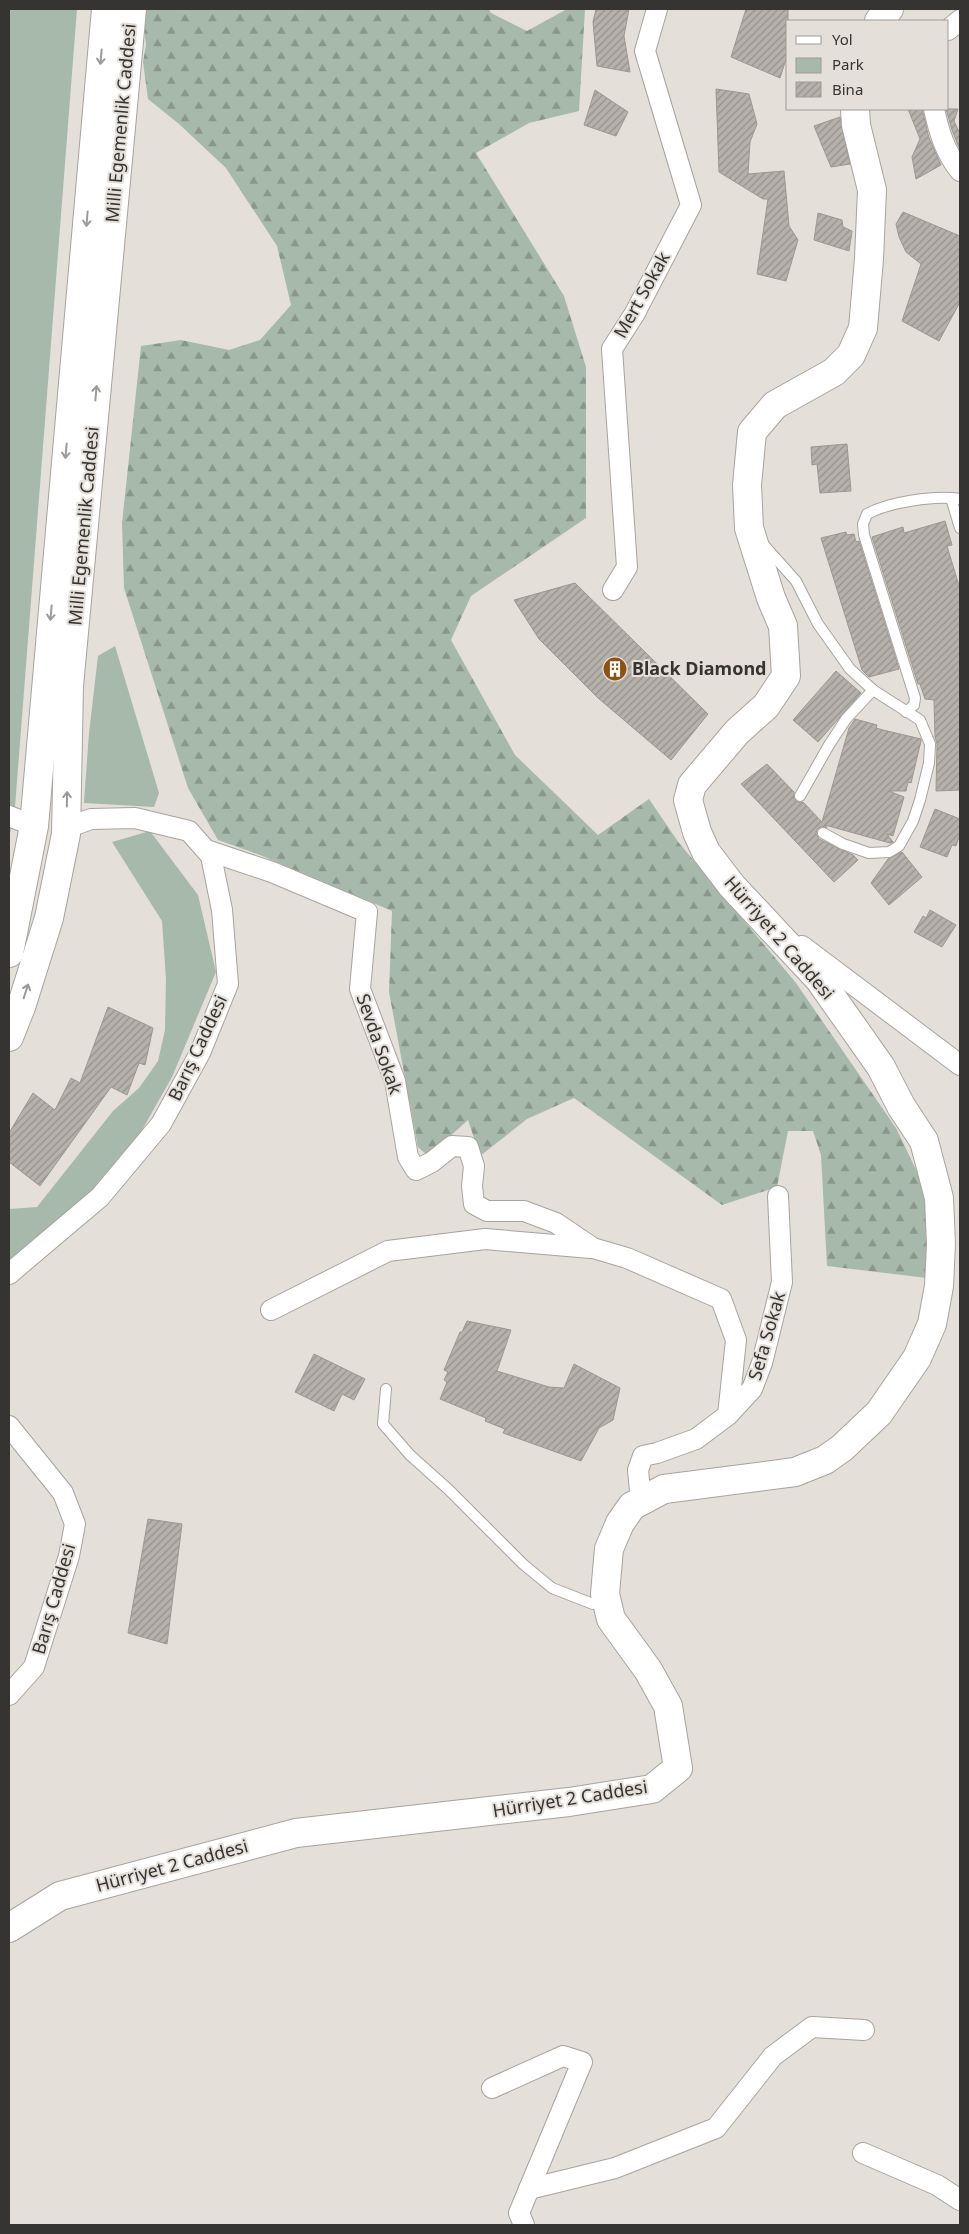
<svg xmlns="http://www.w3.org/2000/svg" width="969" height="2234" viewBox="0 0 969 2234" font-family="'Noto Sans',sans-serif">
<style>
.green{fill:#a7b9aa}
.forest{fill:url(#forest-firs)}
.building{fill:url(#building-hatch);stroke:#9d9792}
.lines{fill:none;stroke-linecap:round;stroke-linejoin:round}
.lane-casing{stroke:#a8a39e;stroke-width:12}
.street-casing{stroke:#a8a39e;stroke-width:22}
.secondary-casing{stroke:#a8a39e;stroke-width:30}
.highway-casing{stroke:#a8a39e;stroke-width:30}
.lane{stroke:#fff;stroke-width:10}
.street{stroke:#fff;stroke-width:20}
.secondary{stroke:#fff;stroke-width:28}
.highway{stroke:#fff;stroke-width:28}
.oneway{stroke:#9a9a98}
.labels{text-anchor:middle;stroke-width:4;stroke-linejoin:round;paint-order:stroke}
.street-label{font-size:18px;fill:#363432;stroke:#e4dfd9}
.poi-label{font-size:18px;font-weight:bold;fill:#363432;stroke:#e4dfd9;text-anchor:start}
</style>
<defs>
<pattern id="forest-firs" width="22" height="20" patternUnits="userSpaceOnUse" patternTransform="scale(1.25)"><rect width="22" height="20" fill="#a7b9aa"/><path d="M5 1l3.5 6h-7zM16 11l3.5 6h-7z" fill="#89978b"/></pattern>
<pattern id="building-hatch" width="6" height="6" patternUnits="userSpaceOnUse" patternTransform="scale(1.25)"><rect width="6" height="6" fill="#b6b1ab"/><path d="M-1 1l2-2M0 6l6-6M5 7l2-2" fill="none" stroke="#95918c"/></pattern>
</defs>
<rect width="100%" height="100%" fill="#e4dfd9"/>
<g class="green">
<polygon points="9,9 77,9 15,807 9,839"/>
<polygon points="115,646 159,793 154,807 84,803 89,733 98,656"/>
<polygon points="150,831 198,895 216,972 172,1077 133,1146 92,1191 9,1263 9,1209 37,1207 113,1111 139,1088 158,1061 165,1030 166,979 162,921 112,842"/>
</g>
<polygon class="forest" points="142,9 489,9 491,13 527,31 567,9 585,9 579,111 529,123 476,153 564,296 586,367 586,518 471,596 451,640 515,755 598,835 649,799 679,843 796,983 896,1128 919,1176 930,1227 927,1278 827,1266 821,1155 813,1131 788,1131 777,1187 722,1205 574,1098 527,1119 480,1156 468,1120 428,1156 418,1147 389,992 392,911 260,855 218,840 188,788 124,588 122,523 141,346 181,340 229,350 260,340 291,305 277,246 226,168 179,124 148,99 143,62 146,45"/>
<g class="building">
<polygon points="596,9 629,9 624,36 630,72 597,66 593,22"/>
<polygon points="746,9 788,9 788,53 780,78 731,57"/>
<polygon points="716,89 749,94 757,124 750,142 748,174 784,171 789,226 798,240 786,281 757,274 768,199 763,199 719,172"/>
<polygon points="595,90 628,112 616,136 584,125"/>
<polygon points="908,109 922,109 929,138 941,165 916,179 912,157 920,139"/>
<polygon points="946,109 958,109 954,121 960,134 960,150 952,130"/>
<polygon points="840,117 850,164 831,167 814,126"/>
<polygon points="903,212 960,236 960,302 939,341 902,321 921,264 906,252 899,237 896,224"/>
<polygon points="818,213 842,220 843,227 852,231 849,251 814,240"/>
<polygon points="847,444 851,491 820,493 817,464 812,465 811,447"/>
<polygon points="945,521 952,545 947,546 960,589 960,776 959,790 936,791 937,744 935,737 934,700 925,699 920,684 918,684 872,537 903,527 904,533"/>
<polygon points="846,532 847,535 854,534 856,542 859,541 899,669 869,677 862,670 821,538"/>
<polygon points="575,583 708,714 671,760 598,698 539,639 514,600"/>
<polygon points="836,671 861,693 818,742 793,720"/>
<polygon points="855,719 877,725 876,728 883,730 921,739 921,741 911,783 908,782 906,791 889,791 904,797 893,836 887,834 893,842 890,843 825,825 827,828 822,826 817,829 816,834 819,839 853,855 858,860 834,882 741,784 767,764 794,792 794,800 800,803 803,802 822,822 849,728"/>
<polygon points="935,809 960,819 960,834 956,846 952,845 947,857 920,847"/>
<polygon points="902,852 922,877 889,905 871,883 888,859"/>
<polygon points="930,910 956,925 942,947 914,932 923,916 926,918"/>
<polygon points="108,1007 153,1028 145,1065 139,1063 127,1095 111,1087 40,1186 9,1162 9,1133 33,1093 55,1110 71,1078 80,1083"/>
<polygon points="467,1321 511,1330 497,1371 549,1387 564,1388 574,1364 620,1388 613,1420 599,1428 581,1461 503,1433 505,1429 485,1421 486,1418 440,1399 447,1382 444,1380 448,1372 444,1370 460,1332 462,1332"/>
<polygon points="314,1354 365,1379 354,1400 342,1394 334,1411 295,1392"/>
<polygon points="148,1519 182,1524 167,1644 128,1633"/>
</g>
<g class="lines">
<defs>
<g id="lane">
<polyline points="951,498 960,528"/>
<polyline points="763,544 796,581 818,624 850,669 873,690 920,720 930,744 929,763 920,800 913,821 899,846 889,852 869,853 843,844 823,833"/>
<path d="M906,712L914,705L915,698L864,535L863,524L867,514C889,502 935,495 960,499"/>
<polyline points="800,796 829,745 846,719 873,690"/>
<polyline points="386,1389 383,1424 410,1455 449,1490 523,1564 552,1588 593,1604 606,1604"/>
</g>
<g id="street">
<polyline points="948,30 960,20"/>
<path d="M934,109C939,132 945,152 960,171"/>
<polyline points="613,590 627,567 612,349 635,313 691,205 645,51 657,9"/>
<polyline points="9,816 34,826"/>
<polyline points="206,850 272,872 367,912 360,989 395,1081 408,1157 416,1170 432,1162 452,1146 468,1147 474,1166 472,1186 474,1204 487,1211 524,1211 556,1223 593,1248 627,1258 721,1299 736,1340 728,1415"/>
<polyline points="802,946 960,1065"/>
<polyline points="9,1274 100,1197 161,1124 200,1053 228,984 222,910 211,856 189,831 135,818 91,819 66,828"/>
<polyline points="271,1310 388,1251 485,1239 591,1248"/>
<polyline points="9,1426 63,1493 75,1524 69,1556 34,1667 9,1695"/>
<polyline points="641,1501 638,1470 643,1456 657,1453 696,1439 728,1415 752,1389 762,1363 782,1282 778,1196"/>
<polyline points="492,2088 563,2056 582,2062 519,2213 524,2225"/>
<polyline points="863,2153 937,2185 960,2200"/>
<polyline points="529,2189 615,2168 716,2128 773,2056 812,2027 864,2030"/>
</g>
<g id="secondary">
<polyline points="879,21 889,9"/>
<polyline points="9,1928 60,1896 296,1833 569,1802 652,1789 678,1768 668,1706 648,1670 611,1619 605,1594 607,1571 609,1549 620,1523 632,1506 664,1489 795,1472 825,1460 842,1448 879,1413 917,1358 932,1324 939,1286 941,1244 939,1198 924,1141 901,1106 881,1067 819,979 732,886 706,852 697,832 688,800 692,785 737,732 766,706 786,676 783,626 771,598 749,528 747,485 752,432 775,405 834,372 851,355 863,328 869,259 872,190 856,125 855,109"/>
</g>
<g id="highway">
<polyline points="9,953 34,826 106,9"/>
<polyline points="9,1037 21,1007 49,918 66,834 69,686 132,9"/>
</g>
</defs>
<use href="#lane" class="lane-casing"/>
<use href="#street" class="street-casing"/>
<use href="#secondary" class="secondary-casing"/>
<use href="#highway" class="highway-casing"/>
<use href="#lane" class="lane"/>
<use href="#street" class="street"/>
<use href="#secondary" class="secondary"/>
<use href="#highway" class="highway"/>
</g>
<defs><path id="oneway-shaft" d="M-6 0H5M1.5-3L5.5 0L1.5 3" fill="none" stroke-width="1.6" stroke-linecap="round" stroke-linejoin="round" transform="scale(1.25)"/></defs>
<g class="oneway">
<use href="#oneway-shaft" transform="translate(101 57) rotate(95)"/>
<use href="#oneway-shaft" transform="translate(87 219) rotate(95)"/>
<use href="#oneway-shaft" transform="translate(96 393) rotate(-85)"/>
<use href="#oneway-shaft" transform="translate(66 451) rotate(95)"/>
<use href="#oneway-shaft" transform="translate(51 613) rotate(95)"/>
<use href="#oneway-shaft" transform="translate(67 799) rotate(-89)"/>
<use href="#oneway-shaft" transform="translate(26 991) rotate(-72)"/>
</g>
<defs>
<symbol id="building-disc" viewBox="-11 -11 22 22"><circle r="9.5" fill="#8e5112" stroke="#e4dfd9"/><path d="M-4-6H4V6H1V3H-1V6H-4ZM-2.5-4.3h1.7v1.8h-1.7ZM.8-4.3h1.7v1.8H.8ZM-2.5-1h1.7V.8h-1.7ZM.8-1h1.7V.8H.8Z" fill="#fff"/></symbol>
</defs>
<g fill-rule="evenodd">
<use href="#building-disc" x="601" y="655" width="28" height="28"/>
</g>
<g class="labels">
<g class="street-label">
<text transform="translate(121 123) rotate(-85)" y="6">Milli Egemenlik Caddesi</text>
<text transform="translate(642 295) rotate(-61)" y="6">Mert Sokak</text>
<text transform="translate(84 526) rotate(-85)" y="6">Milli Egemenlik Caddesi</text>
<text transform="translate(779 938) rotate(49)" y="6">Hürriyet 2 Caddesi</text>
<text transform="translate(379 1044) rotate(71)" y="6">Sevda Sokak</text>
<text transform="translate(198 1048) rotate(-65)" y="6">Barış Caddesi</text>
<text transform="translate(767 1336) rotate(-74)" y="6">Sefa Sokak</text>
<text transform="translate(54 1599) rotate(-74)" y="6">Barış Caddesi</text>
<text transform="translate(570 1799) rotate(-9)" y="6">Hürriyet 2 Caddesi</text>
<text transform="translate(172 1866) rotate(-15)" y="6">Hürriyet 2 Caddesi</text>
</g>
<g class="poi-label">
<text x="632" y="675">Black Diamond</text>
</g>
</g>
<rect width="969" height="2234" fill="none" stroke="#363432" stroke-width="20"/>
<rect x="786" y="20" width="162" height="90" fill="#e4dfd9" stroke="#9e9b96"/>
<rect x="796" y="36" width="25" height="8" fill="#ffffff" stroke="#9e9b96"/>
<text x="832" y="45" font-size="15" fill="#363432">Yol</text>
<rect x="796" y="58" width="25" height="15" fill="#a7b9aa" stroke="#9e9b96"/>
<text x="832" y="70" font-size="15" fill="#363432">Park</text>
<rect x="796" y="82" width="25" height="15" fill="url(#building-hatch)" stroke="#9e9b96"/>
<text x="832" y="95" font-size="15" fill="#363432">Bina</text>
</svg>
